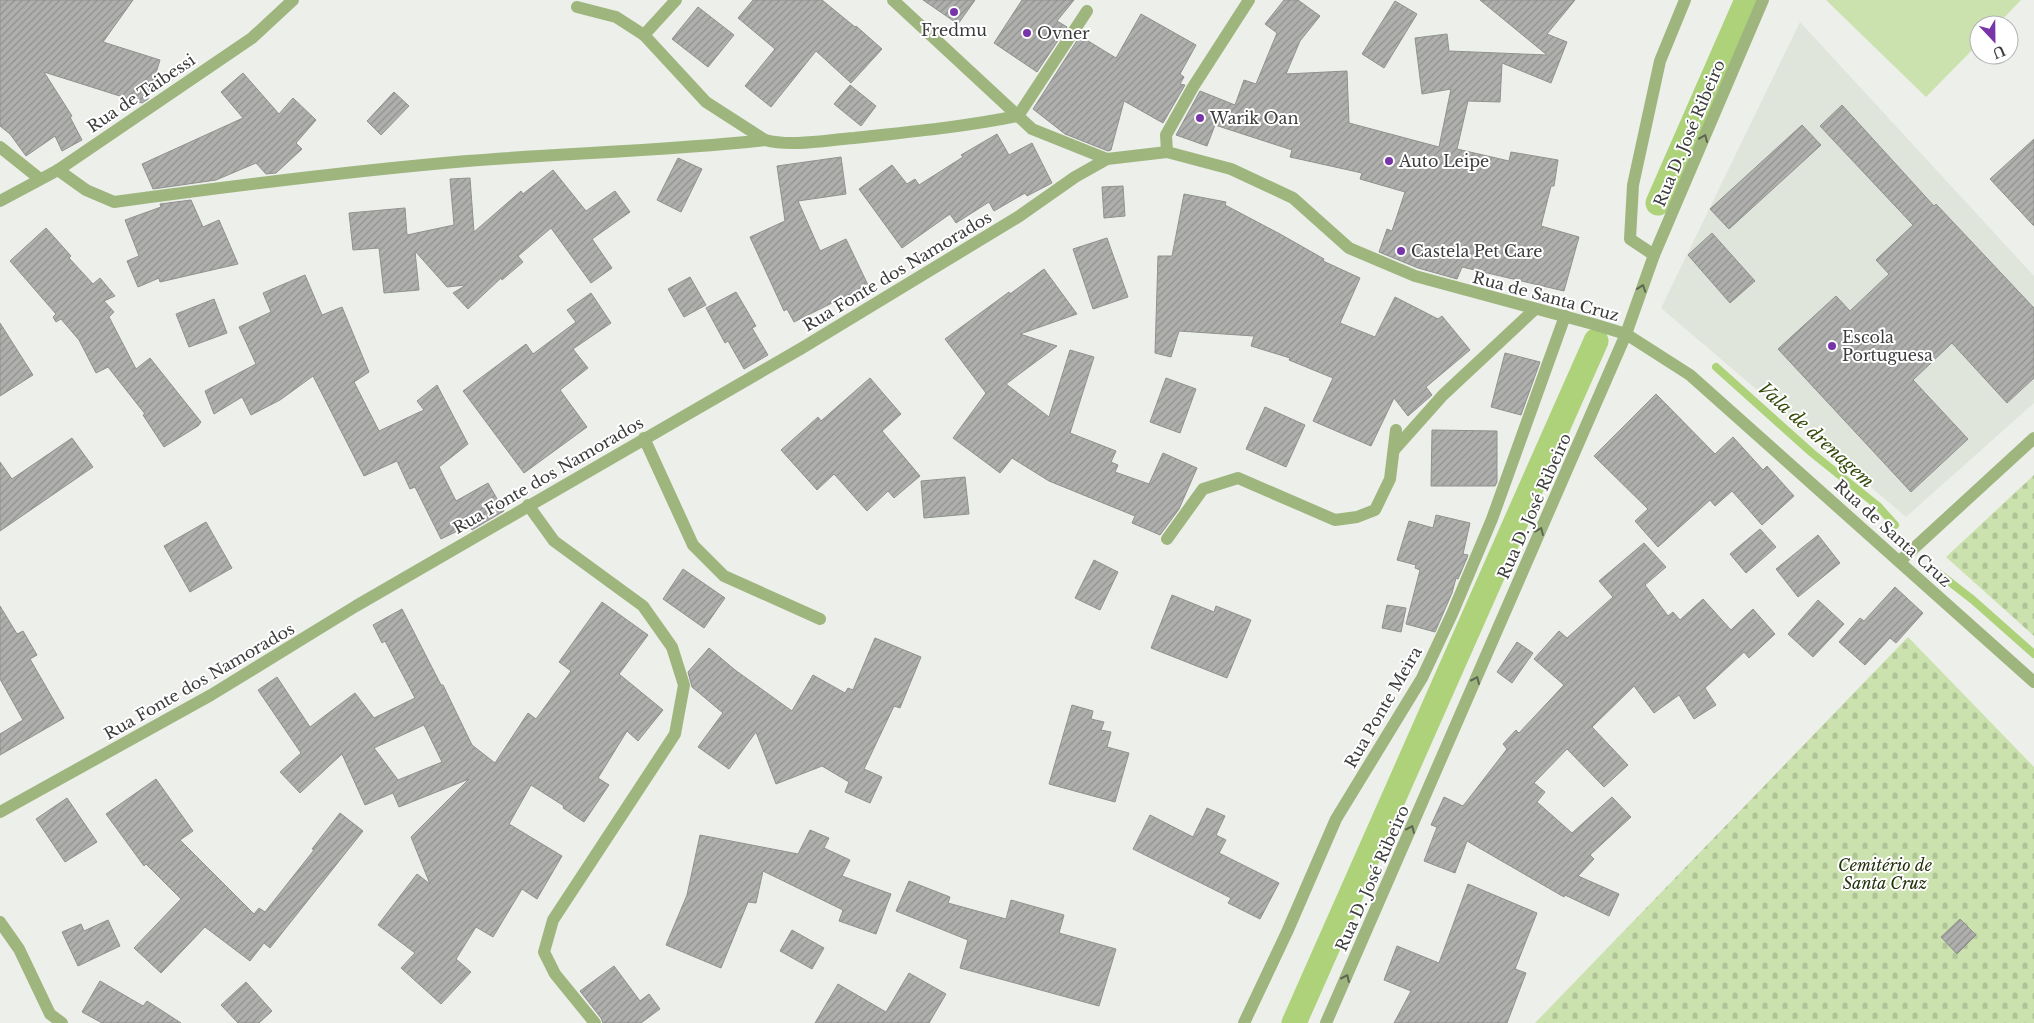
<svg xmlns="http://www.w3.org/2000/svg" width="2034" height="1023" viewBox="0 0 2034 1023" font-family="'Libre Baskerville',serif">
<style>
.built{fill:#e0e5db}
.cemetery{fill:url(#cemetery-stones)}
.pitch{fill:#cbe2ae}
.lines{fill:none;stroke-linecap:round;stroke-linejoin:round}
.stream{stroke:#add27a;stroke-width:8}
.canal{stroke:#add27a;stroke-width:25}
.building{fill:url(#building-hatch);stroke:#90928e;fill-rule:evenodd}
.minor{stroke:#9eb67e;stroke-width:12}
.oneway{stroke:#5e6752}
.poi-dot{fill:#7835a9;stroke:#fff;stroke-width:2}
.labels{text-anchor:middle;stroke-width:4;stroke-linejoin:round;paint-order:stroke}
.poi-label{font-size:16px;fill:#3b3c3b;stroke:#fff;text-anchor:start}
.street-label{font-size:16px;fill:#3b3c3b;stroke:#fff}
.park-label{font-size:16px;font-style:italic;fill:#22300b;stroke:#fff}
.water-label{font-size:18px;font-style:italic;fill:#334908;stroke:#fff}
</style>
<defs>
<pattern id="cemetery-stones" width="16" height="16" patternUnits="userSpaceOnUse" patternTransform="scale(1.25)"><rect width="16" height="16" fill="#cbe2ae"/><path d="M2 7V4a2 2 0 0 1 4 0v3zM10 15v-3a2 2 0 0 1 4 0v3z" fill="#afc397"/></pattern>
<pattern id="building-hatch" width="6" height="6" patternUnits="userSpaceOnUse" patternTransform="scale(1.25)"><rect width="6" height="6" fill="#afb0ad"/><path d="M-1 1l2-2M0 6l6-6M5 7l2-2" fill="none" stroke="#90908e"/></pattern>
</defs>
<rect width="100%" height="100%" fill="#edefeb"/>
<polygon class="built" points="1800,22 2034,276 2034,403 1906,517 1661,308"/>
<g class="cemetery">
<polygon points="2034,475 2034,636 1946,557"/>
<polygon points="1908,637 2034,767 2034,1023 1535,1023"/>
</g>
<polygon class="pitch" points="1826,0 2021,0 1997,25 1979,25 1979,43 1926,97"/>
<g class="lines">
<g class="stream">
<polyline points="1716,367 1812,453 1878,506 1895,525"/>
<polyline points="1937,572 1973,600 2034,654"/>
</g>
<g class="canal">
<polyline points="1658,203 1747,0"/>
<polyline points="1294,1023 1596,341"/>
</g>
</g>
<g class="building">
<polygon points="0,0 133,0 103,42 160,60 148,99 142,103 44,72 72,116 70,117 82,140 62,151 55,136 26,156 10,134 0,126"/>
<polygon points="753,0 822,0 855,27 856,26 882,49 851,83 816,51 771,107 745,86 775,49 738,18"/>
<polygon points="923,0 975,0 958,24"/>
<polygon points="1022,0 1074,0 1057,21 1067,27 1037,72 994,43"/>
<polygon points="1284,0 1298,0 1320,16 1300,41 1286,74 1347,71 1349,123 1439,147 1451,89 1422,94 1415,38 1447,34 1449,51 1547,55 1480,0 1575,0 1547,34 1567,42 1551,83 1502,63 1500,102 1468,101 1457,149 1509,161 1511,152 1558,160 1554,186 1551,186 1541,226 1579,237 1564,291 1462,267 1457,279 1418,268 1379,252 1387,229 1392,231 1405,192 1360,179 1362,173 1290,157 1292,150 1215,125 1207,146 1176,135 1200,91 1235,105 1244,80 1256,84 1277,33 1265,24"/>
<polygon points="1395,1 1417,14 1384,68 1362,54"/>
<polygon points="698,7 734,35 708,67 672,39"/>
<polygon points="1141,14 1196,45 1180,74 1184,77 1180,84 1185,85 1163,123 1124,101 1111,150 1108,151 1065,134 1033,109 1080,36 1116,58"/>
<polygon points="243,73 279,114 293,98 316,120 296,143 302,149 276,173 266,174 256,163 216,180 153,189 142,164 243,118 221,92"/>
<polygon points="850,85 876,106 861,126 834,104"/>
<polygon points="394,92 409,106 381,135 367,121"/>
<polygon points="1842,105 1934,206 1936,204 2034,308 2034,378 2007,403 1952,343 1913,380 1968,439 1911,492 1778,349 1836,296 1850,311 1889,274 1876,260 1913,225 1820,126"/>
<polygon points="1802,125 1821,145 1729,229 1710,209"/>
<polygon points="997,134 1009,155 1032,143 1052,183 1027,196 1025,193 994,211 989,202 956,223 950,214 902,248 859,189 892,165 907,184 915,179 919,185 963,157 961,155"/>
<polygon points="2034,139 2034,226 1990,179"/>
<polygon points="841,157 846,194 798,201 820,251 846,239 868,285 794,322 787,309 784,311 750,237 785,221 777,166"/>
<polygon points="678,158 702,169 681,212 657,200"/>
<polygon points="553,170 586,211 615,191 630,212 592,239 612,268 591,283 551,228 518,256 523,262 502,280 501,278 468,309 453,293 466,285 447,287 415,251 419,290 384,293 379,248 353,250 349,213 405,208 407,235 454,225 450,179 470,178 474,232 521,191 523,194"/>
<polygon points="1123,186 1125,216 1104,218 1102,187"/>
<polygon points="1184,194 1226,202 1225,205 1280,234 1324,259 1323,261 1360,278 1340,323 1375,337 1395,297 1438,319 1442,316 1470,350 1426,387 1432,395 1408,416 1394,398 1371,446 1313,421 1333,378 1289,360 1290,358 1251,346 1254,336 1179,331 1171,357 1155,353 1158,256 1172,256"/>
<polygon points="191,200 203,227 219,220 238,264 160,282 159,278 138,287 127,261 139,256 125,220 161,207 160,204"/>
<polygon points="46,228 71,256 69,258 93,284 100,278 115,296 104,301 114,312 109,317 136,369 150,358 201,422 198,426 164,447 143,415 145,414 108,367 96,373 79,340 61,319 56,322 53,317 56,314 10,261"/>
<polygon points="1712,233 1755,281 1730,303 1688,255"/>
<polygon points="1107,238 1128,297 1093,309 1073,249"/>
<polygon points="1044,269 1077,314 1020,334 1057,346 1006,384 1049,417 1070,350 1094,357 1070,433 1116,451 1111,462 1118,465 1115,472 1149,484 1163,453 1197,468 1179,509 1160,535 1132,523 1135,516 1049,481 1012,458 1000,473 953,438 986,393 945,339 1009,292 1010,294"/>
<polygon points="305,275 322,315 342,307 369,372 354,382 379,431 424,410 417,401 437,385 468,444 439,467 456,501 488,483 504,511 472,530 470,525 441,539 415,487 410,489 397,461 364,476 313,376 280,400 251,415 242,397 214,414 205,391 256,364 239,327 271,312 263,293"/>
<polygon points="690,277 706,305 684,317 668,289"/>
<polygon points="736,292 756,326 752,328 768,355 744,369 728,341 725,343 706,308"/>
<polygon points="591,293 611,323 573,349 588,368 560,390 587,427 524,473 463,391 526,344 533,354 576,322 567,310"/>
<polygon points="214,299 227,333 189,347 176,314"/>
<polygon points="0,323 33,375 0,396"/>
<polygon points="1505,353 1540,362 1521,415 1491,407"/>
<polygon points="870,378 901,414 882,431 920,476 894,498 888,491 867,511 834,474 817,490 781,450 818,417 821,421"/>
<polygon points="1166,378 1196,389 1180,433 1150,422"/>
<polygon points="1656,394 1715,454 1733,437 1763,470 1767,466 1794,496 1762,525 1732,491 1715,506 1710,500 1658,547 1635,521 1648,509 1594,456"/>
<polygon points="1265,407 1305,425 1286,467 1246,449"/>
<polygon points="1432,430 1497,431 1497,482 1495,486 1431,486"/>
<polygon points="72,438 93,467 0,531 0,462 12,479"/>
<polygon points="965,477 969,514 924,518 921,481"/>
<polygon points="1436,515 1470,523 1463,554 1468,555 1467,558 1458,579 1456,578 1452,593 1435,632 1406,624 1420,570 1415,568 1416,565 1397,560 1409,521 1433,528"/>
<polygon points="206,522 232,568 190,592 164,546"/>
<polygon points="1760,529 1776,547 1746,573 1730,554"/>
<polygon points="1818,535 1840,563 1798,597 1776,569"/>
<polygon points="1644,543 1666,567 1645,585 1668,616 1673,612 1680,620 1703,599 1731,630 1753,609 1775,634 1749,658 1744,652 1705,688 1716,705 1694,719 1679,695 1654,713 1634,686 1592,727 1628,765 1604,787 1567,749 1534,783 1545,792 1537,802 1572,833 1612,797 1631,817 1590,855 1594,859 1578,876 1619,894 1609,916 1565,895 1564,897 1467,841 1455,873 1424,861 1437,827 1431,825 1444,797 1463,806 1507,749 1503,744 1516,730 1519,733 1564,685 1534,659 1559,631 1567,638 1613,597 1599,581"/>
<polygon points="1094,560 1118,572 1100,610 1075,598"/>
<polygon points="683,569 725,598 704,628 663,599"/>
<polygon points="1895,587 1923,613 1896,643 1890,638 1865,665 1839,642 1860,618 1864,621"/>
<polygon points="1172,595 1214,612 1216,606 1251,620 1227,678 1151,648"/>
<polygon points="1818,600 1844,624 1813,657 1788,634"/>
<path d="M602,602L648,635L619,674L663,710L638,741L627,731L598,778L609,785L584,822L563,808L564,806L531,785L509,824L562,856L537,899L522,889L493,937L476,927L456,959L471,972L441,1004L401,968L415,953L378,925L417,874L430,884L411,837L469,779L399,807L393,793L365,805L342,754L300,793L280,772L301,753L258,690L277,677L310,727L355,693L374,718L415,698L385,641L382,643L373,625L402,609L441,685H443L472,745L495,763L528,713L536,719L571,671L559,662ZM424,725L442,762L398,780L374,748Z"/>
<polygon points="1387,605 1406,608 1401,632 1382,628"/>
<polygon points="0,606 17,634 23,631 37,655 30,659 64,718 0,755 0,734 23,720 0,679"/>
<polygon points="875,638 921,657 900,708 894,706 864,769 882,777 870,803 845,792 849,782 822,766 776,784 756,732 729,769 698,747 723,713 692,687 688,672 709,648 735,670 792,711 813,675 845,693 848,688 853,690"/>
<polygon points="1517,642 1533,653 1512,683 1497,672"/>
<polygon points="1072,705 1093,711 1091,719 1104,722 1101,730 1111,732 1107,747 1129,753 1115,802 1049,784"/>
<polygon points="156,779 193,831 180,840 254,914 259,908 265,912 314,850 312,849 340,813 363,831 270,948 264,943 250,961 205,927 161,973 134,948 181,899 146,864 144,866 106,814"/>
<polygon points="67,798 97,842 65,862 36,819"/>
<polygon points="1207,808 1225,816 1216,835 1226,840 1219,853 1279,883 1260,919 1228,903 1231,898 1133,849 1150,815 1193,837"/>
<polygon points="810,830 829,838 824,848 850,860 842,876 891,894 876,934 839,921 843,910 763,871 756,903 748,902 721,968 666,945 687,895 700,835 798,854"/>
<polygon points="909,881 950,897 948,903 1006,919 1011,900 1064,915 1059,933 1116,949 1099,1006 960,968 968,940 896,911"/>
<polygon points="1468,884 1537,913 1515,969 1526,973 1507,1023 1394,1023 1411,991 1384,980 1397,946 1439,963"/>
<polygon points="1960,919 1976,935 1957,954 1941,937"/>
<polygon points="108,920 120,946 78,966 62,932 81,924 84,931"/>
<polygon points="792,930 824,948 812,969 780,951"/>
<polygon points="614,966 640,1001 649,994 660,1009 641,1023 603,1023 601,1018 580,991"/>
<polygon points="909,973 946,994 929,1023 815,1023 838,984 886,1012"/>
<polygon points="100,981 143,1006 147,1001 181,1023 102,1023 82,1012"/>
<polygon points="246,982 272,1011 259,1023 238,1023 221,1005"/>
</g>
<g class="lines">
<g class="minor">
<polyline points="893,0 1032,129 1107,159 1167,152 1231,169 1293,198 1349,248 1415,276 1593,324 1626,334 1690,375 2034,682"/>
<polyline points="577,7 616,17 644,35 706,102 765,140"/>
<polyline points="644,35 676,0"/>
<polyline points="0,147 40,179"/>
<polyline points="1167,152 1166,135 1193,87 1249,0"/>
<path d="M58,170L86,190L114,202C231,186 349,171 467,161C566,153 666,151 765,140C791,147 827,140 854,138C909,132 964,127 1018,116L1087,11"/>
<polyline points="0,201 58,170 252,38 293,0"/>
<polyline points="1654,255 1630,239 1633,185 1660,61 1685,0"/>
<polyline points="644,438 693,545 724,576 820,619"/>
<polyline points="1394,450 1443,395 1535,309"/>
<polyline points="528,505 554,541 643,606 672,647 684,685 675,734 553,920 544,952 555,974 595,1023"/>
<polyline points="1167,539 1203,489 1238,478 1335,520 1357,517 1375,510 1390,479 1396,430"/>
<polyline points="1900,561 2034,438"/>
<polyline points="0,812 211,695 356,606 802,348 1018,217 1075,177 1107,159"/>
<polyline points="0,922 19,949 50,1014 62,1023"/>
<polyline points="1244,1023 1287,932 1336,819 1422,678 1452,614 1492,519 1565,316"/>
<polyline points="1326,1023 1626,334 1654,255 1763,0"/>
</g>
</g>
<defs><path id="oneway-chevron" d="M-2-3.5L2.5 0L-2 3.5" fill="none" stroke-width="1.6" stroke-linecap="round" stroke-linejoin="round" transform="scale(1.25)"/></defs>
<g class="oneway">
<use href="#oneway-chevron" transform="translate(1704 138) rotate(-67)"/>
<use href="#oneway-chevron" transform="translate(1642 288) rotate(-71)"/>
<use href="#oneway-chevron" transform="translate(1540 531) rotate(-66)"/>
<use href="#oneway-chevron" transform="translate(1476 680) rotate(-66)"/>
<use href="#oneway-chevron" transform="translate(1411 829) rotate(-66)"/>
<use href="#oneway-chevron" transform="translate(1346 978) rotate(-66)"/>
</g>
<g class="poi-dot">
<circle cx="954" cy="12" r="5"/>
<circle cx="1027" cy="33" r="5"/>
<circle cx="1200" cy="118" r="5"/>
<circle cx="1389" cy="161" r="5"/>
<circle cx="1401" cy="251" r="5"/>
<circle cx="1832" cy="346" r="5"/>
</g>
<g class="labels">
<g class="poi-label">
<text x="954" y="36" text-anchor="middle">Fredmu</text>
<text x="1037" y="39">Ovner</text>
<text x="1210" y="124">Warik Oan</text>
<text x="1399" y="167">Auto Leipe</text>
<text x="1411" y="257">Castela Pet Care</text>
<text x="1842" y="343">Escola<tspan x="1842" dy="18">Portuguesa</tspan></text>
</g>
<g class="street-label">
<text transform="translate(141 93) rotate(-34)" y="6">Rua de Taibessi</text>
<text transform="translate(1689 133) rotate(-67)" y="6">Rua D. José Ribeiro</text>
<text transform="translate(897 271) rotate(-31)" y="6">Rua Fonte dos Namorados</text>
<text transform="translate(1546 296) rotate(15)" y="6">Rua de Santa Cruz</text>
<text transform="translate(548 475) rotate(-30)" y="6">Rua Fonte dos Namorados</text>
<text transform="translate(1534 506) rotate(-66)" y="6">Rua D. José Ribeiro</text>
<text transform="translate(1893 533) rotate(42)" y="6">Rua de Santa Cruz</text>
<text transform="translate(199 681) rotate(-30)" y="6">Rua Fonte dos Namorados</text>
<text transform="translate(1383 707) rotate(-60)" y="6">Rua Ponte Meira</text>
<text transform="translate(1372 878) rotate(-66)" y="6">Rua D. José Ribeiro</text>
</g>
<g class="park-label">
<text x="1885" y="871">Cemitério de<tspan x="1885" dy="18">Santa Cruz</tspan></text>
</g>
<g class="water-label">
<text transform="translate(1816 435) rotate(42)" y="6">Vala de drenagem</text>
</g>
</g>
<g transform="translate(1994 40) rotate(158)"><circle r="24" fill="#ffffff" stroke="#b1b1b1"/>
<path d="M0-4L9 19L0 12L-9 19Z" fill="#7835a9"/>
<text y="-8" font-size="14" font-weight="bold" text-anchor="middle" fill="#3b3c3b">U</text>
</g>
</svg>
